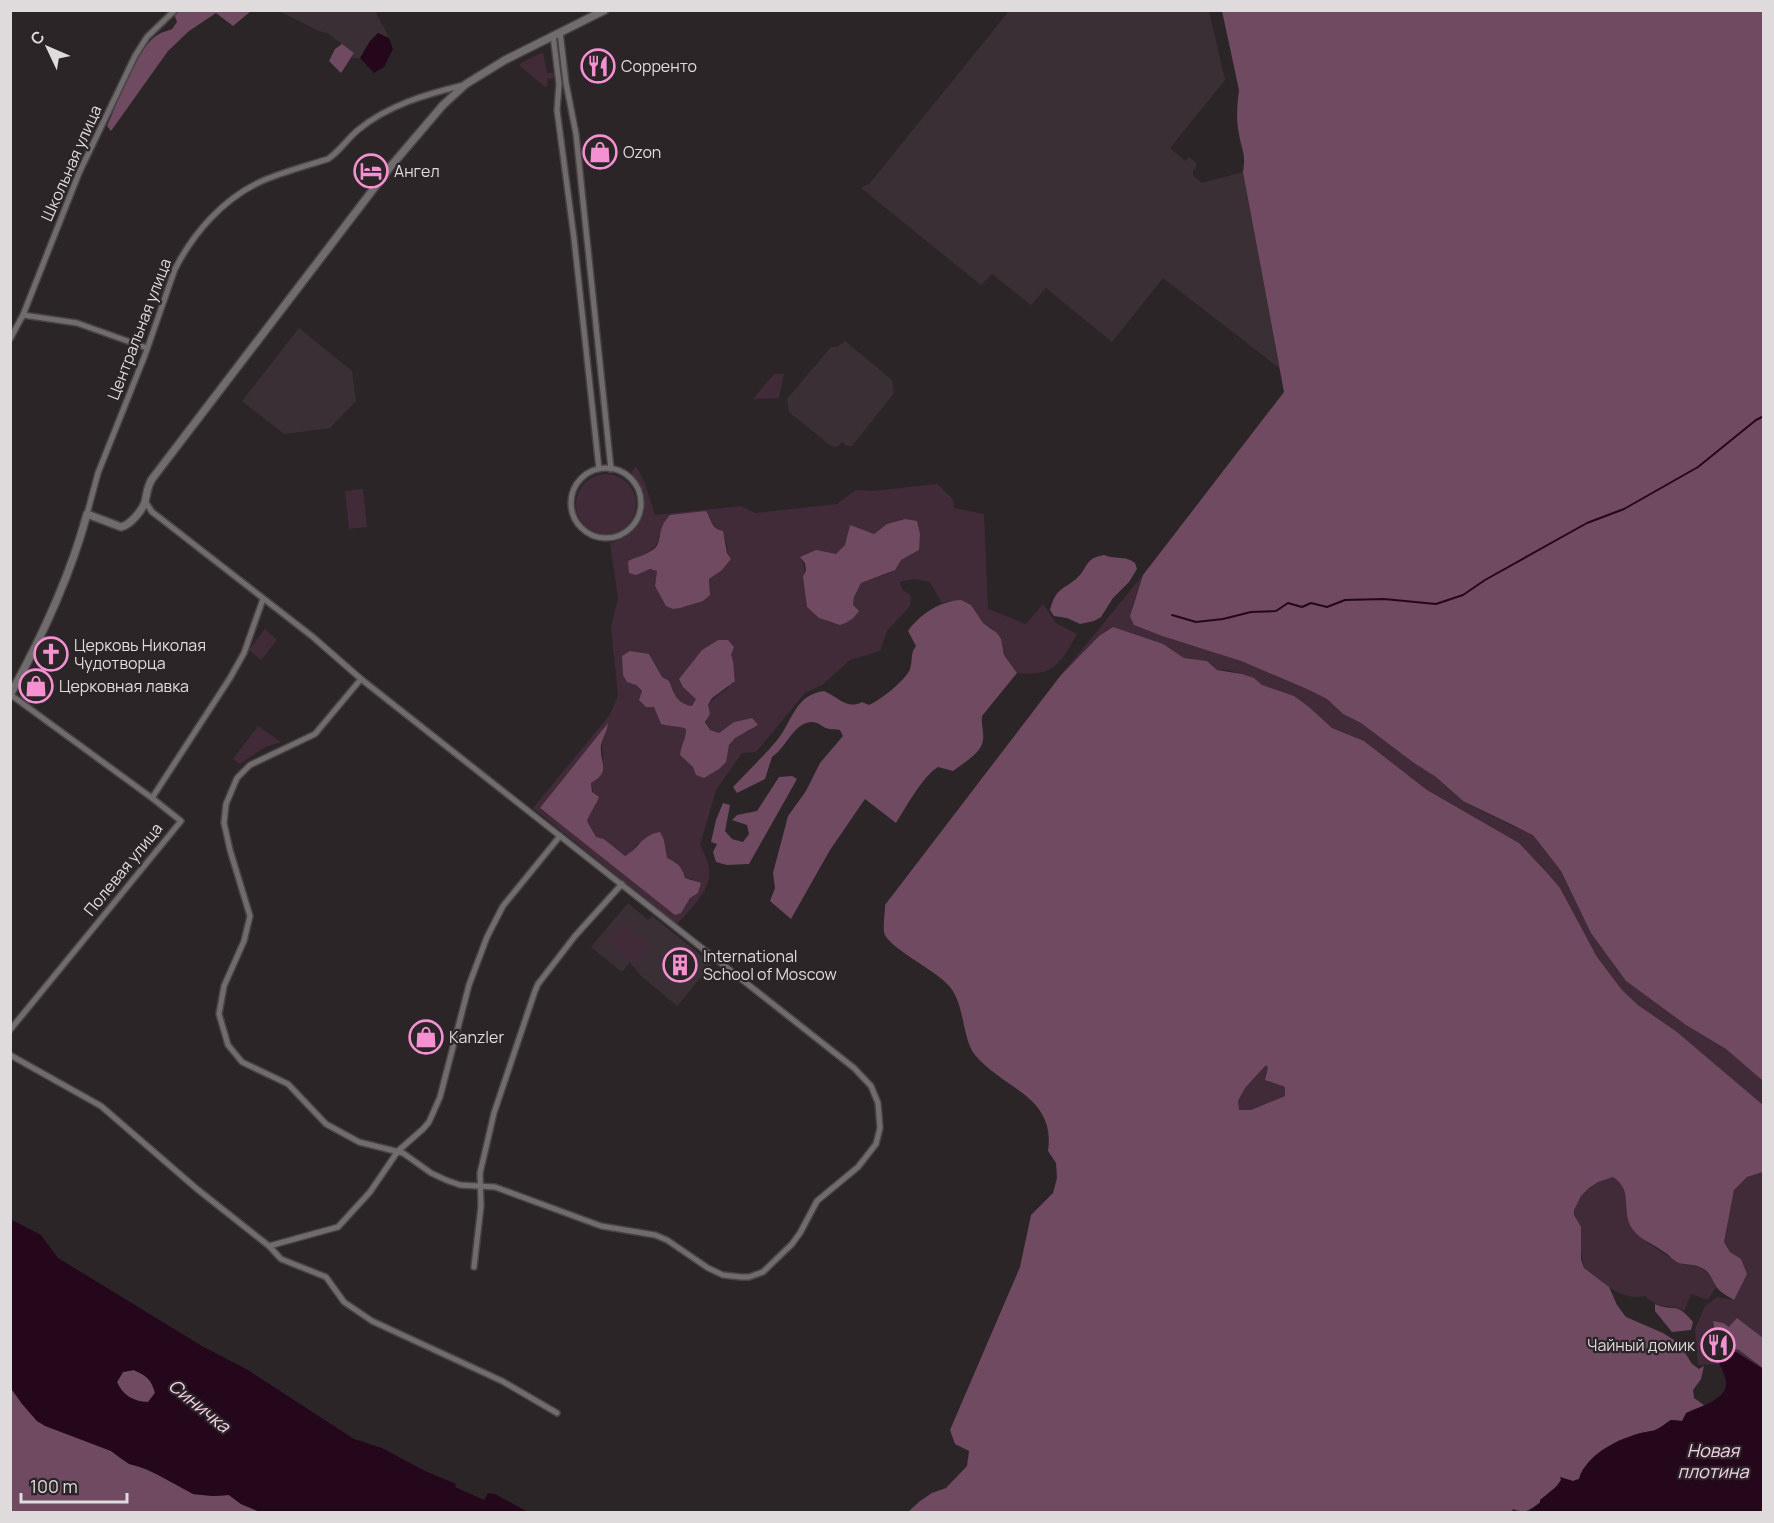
<svg xmlns="http://www.w3.org/2000/svg" width="1774" height="1523" viewBox="0 0 1774 1523" font-family="Manrope,sans-serif">
<style>
.built{fill:#3b2f36}
.green{fill:#422b39;fill-rule:evenodd}
.forest{fill:#6f4a61;fill-rule:evenodd}
.water{fill:#25071c;fill-rule:evenodd}
.lines{fill:none;stroke-linecap:round;stroke-linejoin:round}
.stream{stroke:#25071c;stroke-width:2}
.minor-casing{stroke:#484245;stroke-width:8}
.tertiary-casing{stroke:#484245;stroke-width:10}
.minor{stroke:#706c6e;stroke-width:5}
.tertiary{stroke:#706c6e;stroke-width:7}
.labels{text-anchor:middle;stroke-width:4.5;stroke-linejoin:round;paint-order:stroke}
.poi-label{font-size:16px;fill:#dfdbdd;stroke:#2b2528;text-anchor:start}
.street-label{font-size:16px;fill:#dfdbdd;stroke:#2b2528}
.water-label{font-size:18px;font-style:italic;fill:#f8d1e8;stroke:#2b2528}
</style>
<rect width="100%" height="100%" fill="#2b2528"/>
<g class="built">
<polygon points="279,11 375,11 391,41 388,38 370,41 360,58 352,58 354,53 327,33 319,31"/>
<polygon points="1009,11 1209,11 1225,80 1170,148 1185,161 1189,157 1196,163 1196,167 1193,171 1193,176 1202,183 1243,172 1279,368 1163,278 1112,342 1046,288 1031,305 992,274 981,285 861,188 870,183"/>
<polygon points="299,328 352,371 356,401 330,428 284,434 242,401"/>
<polygon points="845,341 892,380 894,393 852,446 847,446 842,442 837,447 831,446 789,412 787,399 831,347 837,347"/>
<polygon points="628,903 648,920 652,916 712,964 677,1006 639,974 630,962 622,972 591,947"/>
</g>
<g class="green">
<polygon points="543,52 547,73 553,73 554,78 547,79 548,86 545,87 520,66 521,63"/>
<polygon points="774,374 784,374 779,398 753,399"/>
<path d="M636,466L644,481L655,515L741,506L755,513L837,504L856,490L872,491L937,484L953,499L954,508L984,514L988,609L1026,624L1043,604L1056,623L1077,634C1061,663 1054,677 1017,673L1004,655L1001,639L991,627L983,623L971,605L950,601L942,603L930,582L914,579L900,582L902,589L911,596L910,606L887,631L880,651L850,660L822,685L805,693L756,752L742,753L716,790L700,845C702,851 707,857 708,863C715,888 692,907 677,924L533,808L609,716L618,696L611,627L618,598L610,543C644,535 658,500 631,473ZM710,517C712,527 721,530 725,539C728,546 726,552 731,559L722,570L709,579L710,595L703,601L673,609L655,586L657,571L650,569L643,571L628,561C642,555 658,552 659,535ZM905,519L917,522L919,550L901,560L889,573L861,583L854,597L853,605L833,623L819,618L807,607C807,600 806,594 805,587C802,575 808,568 800,557L836,554L845,545L866,532L874,534L887,524ZM718,640C736,661 737,662 728,688C712,698 698,710 710,730L719,733L734,722L752,718L750,731C731,735 729,745 725,762L693,767L680,755C681,745 686,739 686,729C677,725 670,727 661,724C656,702 639,688 623,675V666L649,654L662,677L673,689L675,698L682,704L692,706L697,699L683,687L679,679L702,650ZM607,733L602,741L603,760L591,783L596,806L590,812L587,821L596,837L604,839L625,856L633,852L637,844L664,840L667,859L676,862L684,878L693,879L698,893L690,898L681,913L540,809Z"/>
<circle cx="606" cy="504" r="30"/>
<polygon points="363,489 367,527 349,529 345,491"/>
<polygon points="1143,575 1132,607 1134,625 1162,636 1241,661 1307,689 1327,699 1343,714 1361,723 1414,763 1436,777 1463,801 1512,826 1528,831 1533,835 1561,871 1591,932 1626,981 1686,1025 1726,1049 1763,1081 1763,1105 1677,1032 1638,1005 1622,990 1597,957 1560,888 1549,875 1519,843 1427,790 1364,741 1332,728 1309,707 1262,685 1254,678 1228,670 1217,670 1207,661 1184,658 1113,627 1099,636 1061,675"/>
<polygon points="265,629 277,640 261,660 249,650"/>
<polygon points="258,726 281,742 265,747 240,764 233,759"/>
<polygon points="622,920 652,945 635,965 606,940"/>
<polygon points="1266,1065 1268,1068 1268,1082 1285,1087 1285,1096 1251,1110 1239,1111 1237,1101 1245,1088"/>
<polygon points="1763,1172 1763,1369 1736,1352 1729,1352 1719,1362 1720,1364 1698,1365 1695,1329 1705,1306 1717,1297 1734,1300 1741,1259 1730,1252 1724,1242 1734,1190 1747,1177"/>
<path d="M1613,1177L1621,1182L1627,1202L1626,1211L1646,1242L1679,1263L1700,1267L1713,1277L1716,1287L1708,1300L1691,1294L1684,1311C1667,1302 1663,1312 1645,1296C1620,1301 1603,1282 1584,1268L1574,1210L1581,1196L1589,1188L1598,1182Z"/>
</g>
<g class="forest">
<path d="M173,11H251L233,26L216,13L189,31L168,51L111,131L107,126C117,104 138,44 159,34C162,32 168,31 172,29L177,22Z"/>
<path d="M1222,11H1763V1081L1726,1049L1686,1025L1626,981L1591,933L1561,871L1533,835L1463,801L1436,777L1414,763L1361,723L1343,714L1327,699L1307,689L1241,661L1162,636L1134,625L1130,616L1143,575L1284,392L1243,172C1246,153 1242,152 1239,134C1236,120 1237,104 1239,90Z"/>
<polygon points="342,44 354,53 341,73 329,61 335,49"/>
<path d="M706,511C712,520 711,529 723,531L727,553L731,559L722,570L709,579L710,595L703,601L680,608L673,609L666,606L655,586L657,571L650,569L636,575L629,573L628,561C636,557 650,554 656,547C662,540 657,528 670,515Z"/>
<path d="M905,519L917,521L920,534L919,550L901,560L895,570L861,583L854,597L853,605L859,611C853,619 849,622 840,625L819,618L807,607L803,577L806,570L805,563L800,557L816,550L836,554L845,545L850,525L874,534L887,524Z"/>
<path d="M1104,555C1116,560 1125,555 1135,563L1137,569L1129,582L1113,598L1101,617L1094,621L1080,624L1067,618L1054,616L1050,610C1056,588 1061,591 1076,579C1088,569 1084,558 1104,555Z"/>
<path d="M961,600L971,605L983,623L997,633L1001,639L1004,655L1017,673L982,716C981,725 984,732 983,740C982,753 963,763 953,771L938,767C923,776 906,807 896,823L865,799L830,850L791,919L770,901L775,888L773,873L788,816L806,791L820,763L843,736L840,730C836,729 830,730 826,728C821,726 818,722 812,722C794,722 786,748 772,757L765,779L737,793L733,787C748,771 764,756 778,739C793,720 795,695 824,691C838,697 847,710 862,702L869,705C879,701 906,680 910,669C913,660 910,653 916,646L908,631C920,614 940,601 961,600Z"/>
<path d="M1113,627L1163,644L1184,658L1207,661L1217,670L1242,674L1254,678L1262,685L1294,696L1309,707L1332,728L1364,741L1427,790L1519,843L1549,875L1560,888L1597,957L1622,990L1638,1005L1677,1032L1763,1105V1172L1747,1177L1734,1190L1724,1242L1730,1252L1741,1259L1747,1274L1734,1300C1728,1296 1719,1292 1716,1286C1711,1278 1711,1273 1702,1268C1695,1264 1687,1265 1679,1263C1673,1261 1670,1255 1664,1252C1654,1244 1642,1241 1634,1231C1619,1213 1635,1191 1613,1177L1598,1182L1589,1188L1581,1196L1574,1210V1215L1581,1227V1259L1584,1268L1609,1287L1617,1305L1626,1317L1663,1333L1679,1343L1692,1364L1699,1369L1704,1366L1701,1379L1693,1390L1694,1398L1704,1405L1697,1410H1693L1682,1421L1671,1420C1666,1423 1657,1431 1651,1431C1626,1435 1587,1452 1579,1479L1573,1481L1561,1480C1555,1490 1534,1510 1523,1512L1512,1509L1513,1512H908L920,1501L932,1493L946,1488L967,1466L969,1451L955,1444L950,1430L1020,1267L1031,1215L1053,1193L1057,1178L1056,1163L1048,1151C1056,1096 1003,1089 975,1055C962,1039 965,1005 950,987C938,971 886,947 884,932C883,924 885,914 885,905L1061,675L1099,636ZM1266,1065L1268,1068L1265,1080L1285,1087V1096L1251,1110H1239L1238,1101L1245,1088Z"/>
<path d="M718,640H728L734,647L731,655C735,664 733,672 735,681L712,698L708,705L710,714L705,722L710,730L719,733L734,722L752,718L758,725L735,738L729,745L726,762L719,769L704,778L696,775L693,767L680,755C681,745 686,739 686,729C677,725 670,727 661,724L654,707H646L639,700L642,691L636,685L627,682L623,675L622,656L630,651L649,654L662,677L669,681C675,695 676,703 692,706L696,699L683,687L679,679L702,650Z"/>
<path d="M608,723C607,732 603,737 601,745C599,763 612,771 591,783L592,792L599,797C596,806 590,812 587,821L596,837L604,839L625,856C640,848 640,836 660,832L664,840L667,858C678,863 682,867 685,878L701,883L698,893L690,898L681,913L675,915L540,808Z"/>
<polygon points="792,776 797,779 749,864 727,865 716,862 713,852 717,844 711,842 716,820 723,803 730,805 725,831 732,839 743,842 749,834 747,825 732,820 737,815 757,811 779,777"/>
<path d="M1655,1304C1675,1313 1675,1300 1693,1322L1691,1330L1672,1332L1655,1311Z"/>
<polygon points="1737,1318 1763,1338 1763,1368 1739,1350 1725,1346 1715,1330 1713,1321 1723,1323 1729,1327"/>
<path d="M133,1370C146,1375 152,1380 155,1393L148,1402C134,1402 122,1395 117,1382L123,1372Z"/>
<polygon points="10,1388 37,1421 111,1451 123,1460 173,1481 193,1494 213,1496 229,1495 241,1504 260,1512 11,1512"/>
</g>
<g class="water">
<polygon points="378,33 389,38 393,49 384,67 374,73 360,58 370,41"/>
<path d="M10,1219L41,1235L58,1258L202,1346L248,1370L354,1439L382,1448L425,1471L456,1484L455,1487L484,1500L488,1493L495,1494L528,1512H260L241,1504L229,1495L213,1496L193,1494L147,1469L129,1464L111,1451L45,1426L37,1421L22,1404L11,1388ZM134,1370C146,1375 152,1380 155,1393L148,1402C134,1402 122,1395 117,1382L123,1372Z"/>
<path d="M1729,1352H1736L1763,1369V1512H1520L1529,1511L1540,1503V1500L1557,1486L1561,1480L1560,1477L1573,1481L1579,1479C1587,1452 1625,1435 1651,1431C1657,1431 1666,1423 1671,1420L1682,1421L1686,1413C1698,1407 1729,1400 1726,1381C1725,1375 1721,1368 1719,1362L1723,1354Z"/>
</g>
<g class="lines">
<polyline class="stream" points="1172,615 1196,622 1223,619 1251,612 1276,611 1288,603 1302,607 1311,603 1327,607 1345,600 1384,599 1436,604 1463,595 1485,580 1587,523 1624,509 1698,467 1756,420 1764,416"/>
<defs>
<g id="minor">
<polyline points="560,32 566,83 576,134 611,469"/>
<polyline points="553,35 559,84 557,110 574,238 599,469"/>
<polyline points="23,315 77,323 147,348"/>
<polyline points="10,339 23,315 79,173 135,56 147,37 175,10"/>
<circle cx="606" cy="503" r="35"/>
<polyline points="145,501 152,512 160,518 313,637 361,679 854,1068 871,1086 878,1103 880,1128 876,1144 858,1167 817,1201 800,1233 792,1244 763,1272 749,1277 741,1277 723,1275 708,1268 667,1240 655,1235 601,1226 495,1187 460,1185 446,1180 431,1173 403,1153 359,1142 326,1124 288,1084 242,1062 228,1045 219,1014 224,986 244,941 250,916 230,850 224,823 226,804 237,778 250,765 315,734 361,679"/>
<path d="M87,514L98,473L145,355L175,269C194,232 224,198 262,181C283,172 306,166 328,159C340,151 347,139 358,130C388,105 427,94 464,85"/>
<polyline points="11,695 152,798"/>
<polyline points="10,1030 181,821 152,798 230,678 244,653 263,599"/>
<polyline points="10,1055 101,1106 197,1189 269,1246 281,1259 326,1277 344,1302 372,1321 502,1381 557,1413"/>
<polyline points="269,1246 338,1227 370,1192 398,1151 423,1129 429,1122 440,1097 469,985 487,937 503,906 560,836"/>
<polyline points="474,1267 481,1206 480,1173 494,1113 535,991 538,984 575,936 622,884"/>
</g>
<path id="tertiary" d="M10,695C42,637 70,577 87,514L121,527C130,525 142,511 145,502C147,493 147,487 152,479L391,166L443,105L466,84L505,60L605,10"/>
</defs>
<use href="#minor" class="minor-casing"/>
<use href="#tertiary" class="tertiary-casing"/>
<use href="#minor" class="minor"/>
<use href="#tertiary" class="tertiary"/>
</g>
<defs>
<symbol id="restaurant-ring" viewBox="-11 -11 22 22"><circle r="9.5" fill="#2b2528" stroke="#f590d1" stroke-width="1.5"/><path d="M-5-6h1v4h1v-4h1v4h1v-4h1v5L-1.5 .5V6h-2V.5L-5-1ZM5-6V6H3V1.5H1.5Q1.5-4 5-6Z" fill="#f590d1"/></symbol>
<symbol id="shop-ring" viewBox="-11 -11 22 22"><circle r="9.5" fill="#2b2528" stroke="#f590d1" stroke-width="1.5"/><path d="M-5-2.5h2.3a2.7 3.5 0 0 1 5.4 0H5L5.5 6h-11ZM-1.5-2.5h3a1.5 2.3 0 0 0-3 0Z" fill="#f590d1"/></symbol>
<symbol id="hotel-ring" viewBox="-11 -11 22 22"><circle r="9.5" fill="#2b2528" stroke="#f590d1" stroke-width="1.5"/><path d="M-6-4.5h1.5V1H6V5H4.5V3h-9V5H-6ZM-4 0a1.8 1.8 0 1 1 3.6 0ZM.5 0V-2.5h3Q6-2.5 6 0Z" fill="#f590d1"/></symbol>
<symbol id="church-ring" viewBox="-11 -11 22 22"><circle r="9.5" fill="#2b2528" stroke="#f590d1" stroke-width="1.5"/><path d="M-1.2-6h2.4v3.5h3.3v2.4h-3.3V6h-2.4V-.1h-3.3v-2.4h3.3Z" fill="#f590d1"/></symbol>
<symbol id="building-ring" viewBox="-11 -11 22 22"><circle r="9.5" fill="#2b2528" stroke="#f590d1" stroke-width="1.5"/><path d="M-4-6H4V6H1V3H-1V6H-4ZM-2.5-4.3h1.7v1.8h-1.7ZM.8-4.3h1.7v1.8H.8ZM-2.5-1h1.7V.8h-1.7ZM.8-1h1.7V.8H.8Z" fill="#f590d1"/></symbol>
</defs>
<g fill-rule="evenodd">
<use href="#restaurant-ring" x="579" y="47" width="38" height="38"/>
<use href="#shop-ring" x="581" y="133" width="38" height="38"/>
<use href="#hotel-ring" x="352" y="152" width="38" height="38"/>
<use href="#church-ring" x="32" y="635" width="38" height="38"/>
<use href="#shop-ring" x="17" y="667" width="38" height="38"/>
<use href="#building-ring" x="661" y="946" width="38" height="38"/>
<use href="#shop-ring" x="407" y="1018" width="38" height="38"/>
<use href="#restaurant-ring" x="1699" y="1326" width="38" height="38"/>
</g>
<g class="labels">
<g class="poi-label">
<text x="621" y="72">Сорренто</text>
<text x="623" y="158">Ozon</text>
<text x="394" y="177">Ангел</text>
<text x="74" y="651">Церковь Николая<tspan x="74" dy="18">Чудотворца</tspan></text>
<text x="59" y="692">Церковная лавка</text>
<text x="703" y="962">International<tspan x="703" dy="18">School of Moscow</tspan></text>
<text x="449" y="1043">Kanzler</text>
<text x="1695" y="1351" text-anchor="end">Чайный домик</text>
</g>
<g class="street-label">
<text transform="translate(71 163) rotate(-66)" y="6">Школьная улица</text>
<text transform="translate(139 329) rotate(-69)" y="6">Центральная улица</text>
<text transform="translate(123 869) rotate(-51)" y="6">Полевая улица</text>
</g>
<g class="water-label">
<text transform="translate(199 1406) rotate(39)" y="6">Синичка</text>
<text x="1713" y="1457">Новая<tspan x="1713" dy="21">плотина</tspan></text>
</g>
</g>
<rect width="1774" height="1523" fill="none" stroke="#dfdbdd" stroke-width="24"/>
<g transform="translate(48 48) rotate(314)" stroke="#2b2528" stroke-width="4.5" paint-order="stroke">
<path d="M0-4.5L10 22L0 15L-10 22Z" fill="#dfdbdd"/>
<text y="-9" font-size="16" font-weight="bold" text-anchor="middle" fill="#dfdbdd">С</text>
</g>
<path d="M21 1493v9h106v-9" fill="none" stroke="#dfdbdd" stroke-width="3"/>
<text x="30" y="1493" font-size="18" fill="#dfdbdd" stroke="#2b2528" stroke-width="4.5" paint-order="stroke">100 m</text>
</svg>
